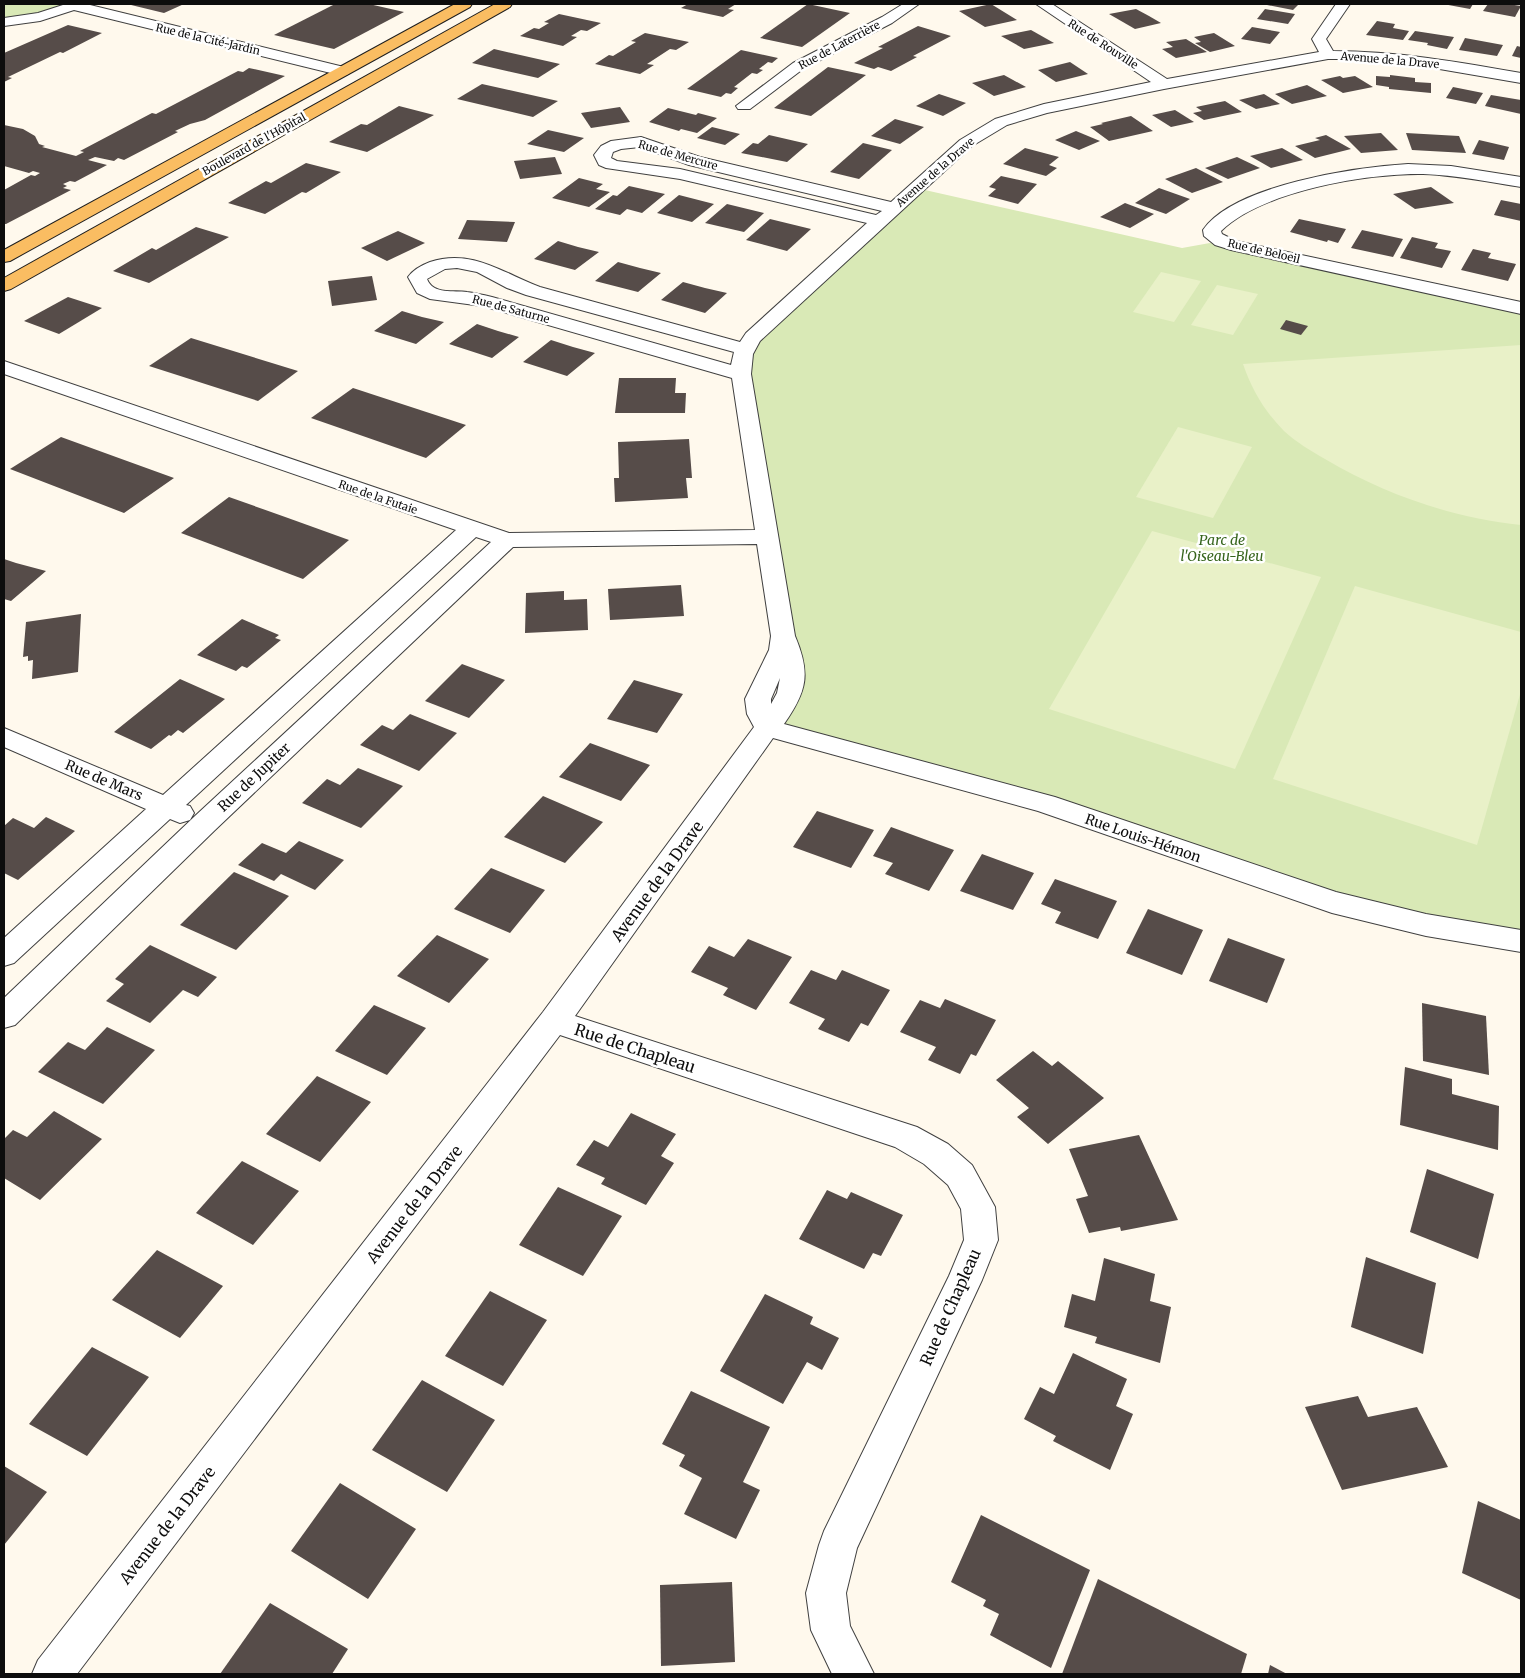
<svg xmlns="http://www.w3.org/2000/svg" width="1525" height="1678" viewBox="0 0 1525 1678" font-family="Merriweather,serif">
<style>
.green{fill:#d9e9b6}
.pitch{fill:#e9f1c8}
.building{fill:#564c49}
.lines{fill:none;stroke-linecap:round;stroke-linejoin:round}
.minor-casing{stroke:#404040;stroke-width:2}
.major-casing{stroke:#1e1e1e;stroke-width:2}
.minor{fill:#fff;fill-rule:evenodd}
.major{fill:#fabd62;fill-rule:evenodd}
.labels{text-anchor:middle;stroke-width:5;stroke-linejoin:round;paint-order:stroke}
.far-street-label{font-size:11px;fill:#0d0d0d;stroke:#fff}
.park-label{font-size:14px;font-style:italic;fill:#37651d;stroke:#fff}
.street-label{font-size:14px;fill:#0d0d0d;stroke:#fff}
.near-street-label{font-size:16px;fill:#0d0d0d;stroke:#fff}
</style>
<rect width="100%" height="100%" fill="#fff9ed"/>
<g class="green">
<polygon points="4,4 79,4 4,22"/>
<polygon points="916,188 1182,248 1221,241 1521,308 1521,941 1483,937 1045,804 767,728 786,702 741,374 753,337"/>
</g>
<g class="pitch">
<polygon points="1161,272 1201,281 1174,322 1133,312"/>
<polygon points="1217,285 1258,294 1233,335 1191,325"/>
<path d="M1521,345V525C1452,518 1384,494 1325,459C1311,451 1296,442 1284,431C1265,412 1252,390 1243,364Z"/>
<polygon points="1178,427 1252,447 1213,518 1136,497"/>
<polygon points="1152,531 1321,577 1235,769 1049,709"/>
<polygon points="1355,586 1521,632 1521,691 1477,845 1273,779"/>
</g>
<g class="building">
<polygon points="127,4 184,4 164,13"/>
<polygon points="335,4 369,4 404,12 334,49 274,35"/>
<polygon points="688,4 736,4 728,9 734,10 723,17 681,8"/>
<polygon points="808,4 850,13 802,47 760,38"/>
<polygon points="991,4 1017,20 985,27 959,11"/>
<polygon points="1269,4 1299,4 1293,10 1267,5"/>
<polygon points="1443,4 1473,4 1470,9"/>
<polygon points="1488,4 1508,4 1521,6 1515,17 1483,11"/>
<polygon points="1136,9 1149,16 1161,23 1135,29 1109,14"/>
<polygon points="1265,9 1295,14 1288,24 1257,19"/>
<polygon points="559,14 601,23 587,31 581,30 571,36 577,37 563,46 520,36 534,28 539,29 549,23 544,22"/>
<polygon points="1377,21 1395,24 1393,28 1409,31 1403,40 1366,35"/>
<polygon points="68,25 102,33 63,53 60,52 8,77 12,78 4,82 4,53"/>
<polygon points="918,26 951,36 913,56 917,57 891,71 878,67 874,69 854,63 883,48 878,47"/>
<polygon points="1252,27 1280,32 1270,44 1241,39"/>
<polygon points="1031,30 1054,43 1024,49 1001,36"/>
<polygon points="1415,31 1454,37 1447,49 1427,45 1428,43 1408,40"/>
<polygon points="645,33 689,42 676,50 670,49 647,64 654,65 640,74 595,64 609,55 613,56 636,42 631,41"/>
<polygon points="1214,33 1235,46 1210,52 1195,43 1201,42 1194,37"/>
<polygon points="1465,38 1503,45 1497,56 1459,50"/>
<polygon points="1186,39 1207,52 1176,58 1162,49 1173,47 1166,42"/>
<polygon points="1517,46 1521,47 1521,58 1512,56"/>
<polygon points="494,49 560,64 538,78 472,63"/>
<polygon points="741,50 778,58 772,63 768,62 759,69 763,70 757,74 752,73 734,87 738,88 731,94 726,93 721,97 687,89"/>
<polygon points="1070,62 1088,74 1056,82 1038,70"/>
<polygon points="828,67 866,75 811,116 774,108"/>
<polygon points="249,68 285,76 205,120 190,124 175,131 178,132 124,160 118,158 114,161 95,157 88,160 107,165 75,182 70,181 63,184 67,186 63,188 71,190 6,224 4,224 4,190 31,175 35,176 40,173 33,171 29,173 4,166 4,125 23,129 35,136 39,144 45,146 42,147 76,156 84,152 80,151 152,113 156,114 238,71 243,72"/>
<polygon points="1004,75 1026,87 994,96 972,83"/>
<polygon points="1390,75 1415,78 1415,82 1431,83 1431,93 1389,89 1389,87 1376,85 1376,76 1390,77"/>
<polygon points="1340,76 1343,78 1355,76 1373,87 1343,93 1321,80"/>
<polygon points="482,84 558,101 533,117 457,99"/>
<polygon points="1307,85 1327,96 1292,104 1275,94"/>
<polygon points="1453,87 1483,93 1476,104 1446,98"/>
<polygon points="939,94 966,103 943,116 916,106"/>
<polygon points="1264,94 1280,104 1256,109 1239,100"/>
<polygon points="1491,95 1521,100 1521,114 1485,106"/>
<polygon points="1225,101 1242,112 1204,120 1193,113 1202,111 1196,107"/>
<polygon points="399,106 434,115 367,152 329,142 361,124 367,125"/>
<polygon points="620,107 630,122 591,128 581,113"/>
<polygon points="668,108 696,115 698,113 717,118 697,133 681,129 679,131 649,122"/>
<polygon points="1175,110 1194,122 1171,127 1152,115"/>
<polygon points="1131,116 1153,131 1109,141 1090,127 1103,124 1101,123"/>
<polygon points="895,119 924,127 900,144 871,136"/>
<polygon points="712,127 740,134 725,145 697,138"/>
<polygon points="548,130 584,138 564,152 527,144"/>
<polygon points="1076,131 1100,141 1079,150 1055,140"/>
<polygon points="1381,133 1398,150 1361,153 1344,136"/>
<polygon points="1406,133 1459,136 1466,153 1412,150"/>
<polygon points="769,135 808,144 787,162 741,153 753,143 758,144"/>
<polygon points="1326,135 1351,149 1315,158 1295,146 1320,140 1315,138"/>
<polygon points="1479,140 1509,147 1504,160 1472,154"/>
<polygon points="863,143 892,150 859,179 830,172"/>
<polygon points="1025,148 1059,157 1049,165 1057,168 1046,176 1003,164"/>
<polygon points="1282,148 1303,160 1271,168 1250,156"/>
<polygon points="555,157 562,174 520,179 514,161"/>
<polygon points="1237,157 1260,168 1228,179 1205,168"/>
<polygon points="306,163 341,172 306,193 302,192 265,214 228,203 266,181 271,183"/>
<polygon points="1196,168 1223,182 1192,193 1165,179"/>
<polygon points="1001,176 1037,184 1018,204 988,196 996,189 989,187"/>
<polygon points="579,178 603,184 596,189 610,192 589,207 552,198"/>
<polygon points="629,186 665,194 642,213 627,209 620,215 595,209 613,195 617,196"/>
<polygon points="1431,187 1454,203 1415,209 1393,194"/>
<polygon points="1159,188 1190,199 1166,214 1135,203"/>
<polygon points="679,195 714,204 692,222 657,213"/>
<polygon points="1501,200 1521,204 1521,221 1494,215"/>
<polygon points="1125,203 1154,214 1130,228 1100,217"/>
<polygon points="727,204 764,213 744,232 705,223"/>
<polygon points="770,219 811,229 787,251 746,240"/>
<polygon points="1299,219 1346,229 1338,243 1328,240 1327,242 1290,232"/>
<polygon points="467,220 515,222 507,242 458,239"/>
<polygon points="196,227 229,237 149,283 113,271 152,248 156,250"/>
<polygon points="1362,230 1403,239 1393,257 1351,248"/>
<polygon points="398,231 425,243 387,261 361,248"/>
<polygon points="1412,237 1438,243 1435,248 1451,251 1442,268 1400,258"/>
<polygon points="558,241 578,247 599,252 575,270 534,259"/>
<polygon points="1473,249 1491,253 1488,258 1516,264 1508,281 1461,270"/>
<polygon points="618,262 640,268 661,273 638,292 595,281"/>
<polygon points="372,276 377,300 332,306 328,281"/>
<polygon points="683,282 705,288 727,293 705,313 661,300"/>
<polygon points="68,297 102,308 59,334 24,321"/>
<polygon points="402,311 422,317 444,322 416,344 374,331"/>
<polygon points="1286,320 1308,326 1301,335 1280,329"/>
<polygon points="477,324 498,331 519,337 492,358 449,344"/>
<polygon points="191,338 243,354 298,371 258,401 149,366"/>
<polygon points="551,340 573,347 595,353 567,376 523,362"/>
<polygon points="619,378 676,378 675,393 686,393 685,413 615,413"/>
<polygon points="353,388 408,406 466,425 426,458 311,418"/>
<polygon points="61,437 116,457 174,478 124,513 10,469"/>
<polygon points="689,439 692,478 686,478 688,498 615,502 614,478 619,478 618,442"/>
<polygon points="229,497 288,518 349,540 303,579 181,533"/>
<polygon points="4,559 16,563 46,571 11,601 4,599"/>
<polygon points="681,585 684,616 610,620 608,589"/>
<polygon points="564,591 564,600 587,599 588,630 525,633 526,593"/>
<polygon points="81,614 78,672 32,679 33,660 28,661 28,656 23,657 26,622"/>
<polygon points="242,619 279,635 275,638 281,640 247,668 242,666 236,671 197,655"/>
<polygon points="462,664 505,680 469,718 425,701"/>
<polygon points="180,679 225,699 183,733 178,730 171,736 169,735 151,749 114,732"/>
<polygon points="634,680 683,694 657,733 607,719"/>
<polygon points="410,714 457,733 419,771 360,745 382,725 393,730"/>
<polygon points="590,743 650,765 621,801 559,777"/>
<polygon points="358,768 403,786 361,828 302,803 327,779 340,785"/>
<polygon points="543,796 603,822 565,863 504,837"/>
<polygon points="817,811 874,830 851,868 793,847"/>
<polygon points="46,817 75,831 18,880 4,873 4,826 13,818 34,828"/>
<polygon points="891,827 954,850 929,891 885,874 893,863 873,856"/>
<polygon points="299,841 344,860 315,890 281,874 274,881 238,865 262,843 286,853"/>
<polygon points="982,854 1034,873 1013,910 960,891"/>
<polygon points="491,868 545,890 510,933 454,909"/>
<polygon points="234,872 289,896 236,950 180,925"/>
<polygon points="1055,879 1117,901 1098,939 1055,923 1061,912 1041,904"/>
<polygon points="1148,909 1203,930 1182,975 1126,953"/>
<polygon points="437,935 489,959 449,1003 397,976"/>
<polygon points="1228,938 1285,959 1267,1003 1209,981"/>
<polygon points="748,939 792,957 756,1010 723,995 728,988 691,972 709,946 734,957"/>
<polygon points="150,945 217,977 198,997 183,990 150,1023 106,1001 124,984 115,979"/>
<polygon points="811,970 836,980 842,970 890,990 868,1026 861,1023 849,1042 818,1029 825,1019 789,1003"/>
<polygon points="945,999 996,1020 976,1056 971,1054 960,1074 928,1060 936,1047 900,1032 920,1000 940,1008"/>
<polygon points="1422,1003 1486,1016 1489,1075 1423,1061"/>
<polygon points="374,1005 426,1028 387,1075 335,1051"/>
<polygon points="107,1027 155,1050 103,1104 38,1072 68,1042 85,1050"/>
<polygon points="1033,1051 1052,1066 1058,1061 1104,1098 1048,1144 1017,1117 1029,1108 996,1080"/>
<polygon points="1405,1067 1452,1079 1452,1094 1499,1106 1498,1150 1400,1125"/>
<polygon points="317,1076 371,1102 320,1162 266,1134"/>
<polygon points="54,1111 102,1139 40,1200 4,1178 4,1139 13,1130 27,1137"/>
<polygon points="631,1113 676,1134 661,1156 674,1163 646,1205 601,1184 605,1178 576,1165 594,1140 608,1147"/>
<polygon points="1139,1135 1178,1220 1121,1231 1120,1227 1089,1233 1076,1199 1088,1196 1069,1149"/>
<polygon points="242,1161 299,1191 253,1245 196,1213"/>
<polygon points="1427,1169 1494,1194 1478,1259 1410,1232"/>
<polygon points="558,1187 622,1216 583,1276 519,1245"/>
<polygon points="827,1190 847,1199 851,1192 903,1215 881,1256 873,1253 864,1269 799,1239"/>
<polygon points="157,1250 223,1286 180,1338 112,1300"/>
<polygon points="1366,1257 1436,1283 1423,1354 1351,1327"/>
<polygon points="1104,1258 1155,1274 1150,1301 1171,1307 1160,1363 1095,1343 1097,1337 1064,1327 1072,1294 1095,1301"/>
<polygon points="490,1291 547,1320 503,1386 445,1356"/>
<polygon points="765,1294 813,1317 810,1324 839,1338 822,1370 807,1362 783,1404 720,1371"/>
<polygon points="92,1347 149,1377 87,1456 29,1424"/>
<polygon points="1073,1353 1127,1379 1116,1406 1133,1414 1110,1470 1053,1441 1056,1436 1024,1419 1040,1387 1054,1394"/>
<polygon points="422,1380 495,1420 447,1492 372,1450"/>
<polygon points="691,1391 770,1427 743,1482 760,1490 736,1539 684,1514 702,1478 679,1466 685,1455 662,1444"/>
<polygon points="1358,1396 1368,1417 1417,1407 1448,1467 1342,1490 1305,1407"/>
<polygon points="4,1466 47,1492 4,1545"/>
<polygon points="340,1483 416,1529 368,1599 291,1551"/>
<polygon points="1478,1501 1521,1520 1521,1600 1462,1573"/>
<polygon points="981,1515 1090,1570 1051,1668 990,1635 999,1614 983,1606 986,1600 951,1582"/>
<polygon points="1098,1579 1247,1654 1241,1674 1062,1674"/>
<polygon points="732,1582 735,1662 661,1666 660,1585"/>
<polygon points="270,1603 348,1649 332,1674 220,1674"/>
<polygon points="1270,1665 1287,1674 1268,1674"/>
</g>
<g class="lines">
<defs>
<g id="minor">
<polygon points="66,4 86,4 348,68 351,71 348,74 343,76 74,10 40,21 4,26 4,18 38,13"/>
<polygon points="903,4 919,4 892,23 803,69 750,109 738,109 736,106 793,63 882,17"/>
<path d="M1036,4H1052L1167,79L1319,52L1312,39L1336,4H1350L1326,39L1333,51C1397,51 1459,62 1521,73V83L1422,66L1368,59H1328L1164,89L1047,113L1007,125L972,146L760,341L753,354L751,374L795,636C811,674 807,691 784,724L1055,797L1336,892L1426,914L1521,930V952L1426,936L1332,913L1038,811L773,738L575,1016L917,1127L948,1144L972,1165L995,1207L998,1240L982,1280L857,1548L846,1593L850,1626L874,1674H832L811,1630L806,1593L819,1545L824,1531L949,1276L964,1240L961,1209L948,1185L924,1164L895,1147L560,1035L77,1674H32L38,1660L543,1012L754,727L747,714L745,699L769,650L771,636L757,544L513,547L215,830L15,1025L4,1028V998L195,816L491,542L476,537L186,805L190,806L194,813L190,820L180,823L170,819L14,963L4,966V938L146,809L4,747V728L163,795L456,530L4,374V361L509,533L755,530L732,378L482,306L430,299L417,293L408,277C413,270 422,265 430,262C471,248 503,273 540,287L740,342L746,333L867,223L680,179L606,168L599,165L594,155L601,146L611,141L641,137L700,157L891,202L960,140L995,119L1044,104L1151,82ZM640,147L689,165L882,211L876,215L680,169L617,161L611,158L613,152L621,149ZM457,268L477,272L507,288L526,295L734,352L731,365L492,297C484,295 475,293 467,292C454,290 433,295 427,279L445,269ZM780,678L777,693L771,704V699Z"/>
<path d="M1408,164L1451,166L1521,177V187C1489,182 1456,175 1423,174C1367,173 1262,191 1221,231L1222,234L1236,241L1521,302V314L1231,250L1215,245L1204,236L1203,230C1234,185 1356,167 1408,164Z"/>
</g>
<g id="major">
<polygon points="455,4 472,4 470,7 10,261 4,262 4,250"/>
<polygon points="495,4 512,4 510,7 11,289 4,291 4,278"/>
</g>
</defs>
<use href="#minor" class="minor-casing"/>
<use href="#major" class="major-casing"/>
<use href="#minor" class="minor"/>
<use href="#major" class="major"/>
</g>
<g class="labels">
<g class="far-street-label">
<text transform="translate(208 39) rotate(13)" y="4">Rue de la Cité-Jardin</text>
<text transform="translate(1103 44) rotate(33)" y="4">Rue de Rouville</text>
<text transform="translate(839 45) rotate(-28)" y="4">Rue de Laterrière</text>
<text transform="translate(1390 60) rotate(5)" y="4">Avenue de la Drave</text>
<text transform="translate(254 144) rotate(-29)" y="4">Boulevard de l'Hôpital</text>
<text transform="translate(678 155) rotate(16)" y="4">Rue de Mercure</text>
<text transform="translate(935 172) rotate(-41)" y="4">Avenue de la Drave</text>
<text transform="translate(1264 251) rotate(13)" y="4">Rue de Beloeil</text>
<text transform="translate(511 309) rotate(15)" y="4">Rue de Saturne</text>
<text transform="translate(378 497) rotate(19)" y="4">Rue de la Futaie</text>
</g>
<g class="park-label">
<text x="1222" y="545">Parc de<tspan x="1222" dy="16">l'Oiseau-Bleu</tspan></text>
</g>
<g class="street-label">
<text transform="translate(254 777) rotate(-43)" y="5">Rue de Jupiter</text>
<text transform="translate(104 780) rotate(23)" y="5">Rue de Mars</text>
<text transform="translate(1143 838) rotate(19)" y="5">Rue Louis-Hémon</text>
</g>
<g class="near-street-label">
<text transform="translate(657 881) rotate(-54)" y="6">Avenue de la Drave</text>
<text transform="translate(635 1048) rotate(18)" y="6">Rue de Chapleau</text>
<text transform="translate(414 1204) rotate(-52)" y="6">Avenue de la Drave</text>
<text transform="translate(950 1307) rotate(-66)" y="6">Rue de Chapleau</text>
<text transform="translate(167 1525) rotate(-52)" y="6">Avenue de la Drave</text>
</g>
</g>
<rect width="1525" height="1678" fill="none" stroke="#0d0d0d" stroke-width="10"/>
</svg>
